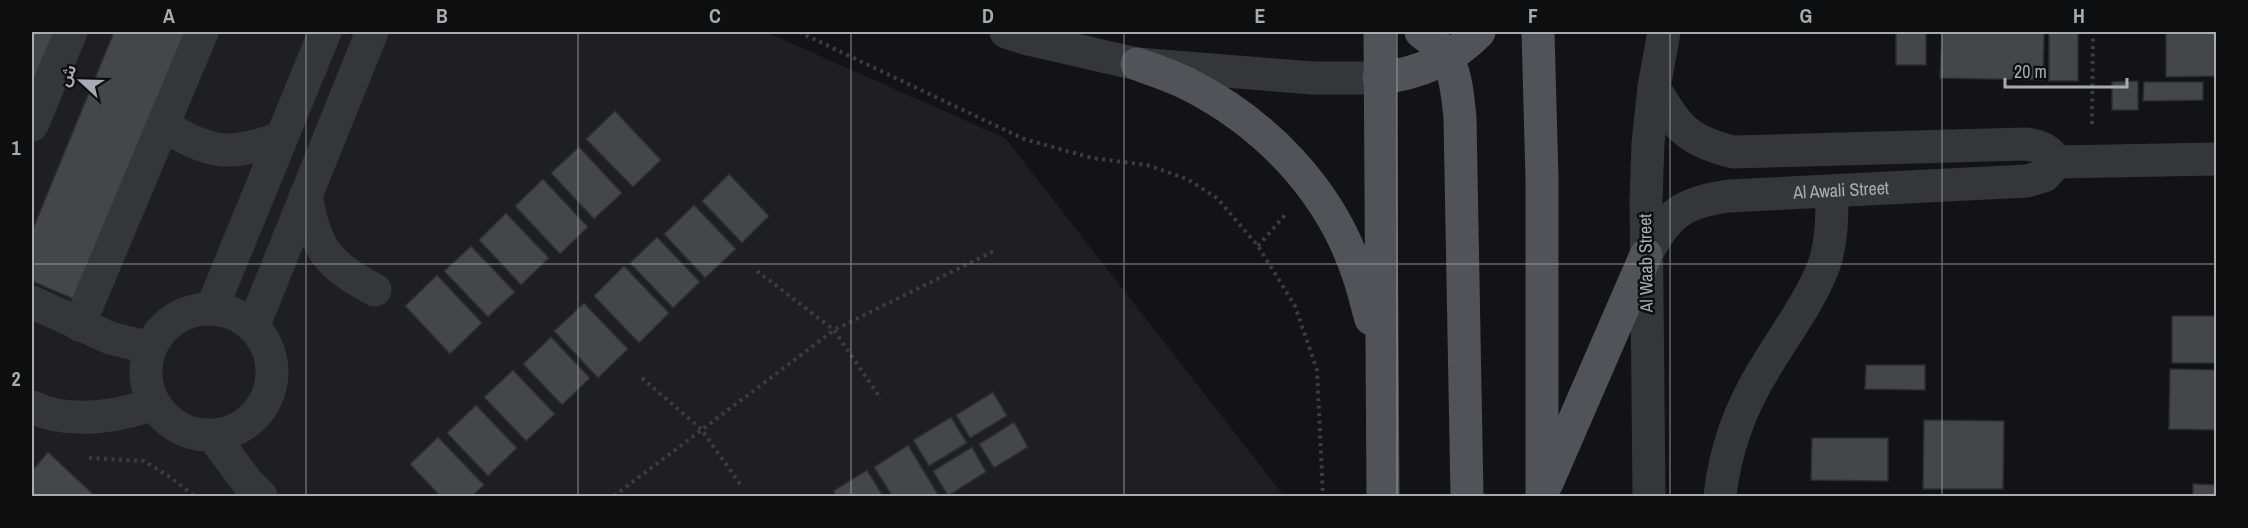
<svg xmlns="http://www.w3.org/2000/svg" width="2248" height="528" viewBox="0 0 2248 528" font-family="'Archivo Narrow','Noto Sans Arabic',sans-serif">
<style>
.built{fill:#1f1f21}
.building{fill:#454649;stroke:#2d2e30;stroke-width:1.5}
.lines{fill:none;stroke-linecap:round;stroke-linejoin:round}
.path{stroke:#3b3d40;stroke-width:4;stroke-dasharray:3 4.5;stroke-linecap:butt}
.minor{stroke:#353639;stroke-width:33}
.major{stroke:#515358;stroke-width:33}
.grid{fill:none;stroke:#a6acb3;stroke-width:1.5;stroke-opacity:0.55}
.labels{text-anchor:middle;stroke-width:5;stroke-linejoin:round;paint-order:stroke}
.street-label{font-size:18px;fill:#a6acb3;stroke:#0e0e0f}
.neatline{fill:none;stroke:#a6acb3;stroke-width:2}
.grid-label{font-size:20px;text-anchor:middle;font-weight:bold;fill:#a6acb3}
</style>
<rect width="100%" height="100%" fill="#131315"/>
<polygon class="built" points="32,32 766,32 1005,138 1284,496 32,496"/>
<g class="building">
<polygon points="32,32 60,32 32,101"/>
<polygon points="114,32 190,32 78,301 32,281 32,231"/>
<rect x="1896" y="32" width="30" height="33"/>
<polygon points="1942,32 2044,32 2043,80 1940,78"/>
<rect x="2049" y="32" width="29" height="49"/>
<polygon points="2166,32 2216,32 2216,76 2166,77"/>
<polygon points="2138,81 2138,110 2112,110 2112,82"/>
<polygon points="2144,82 2203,82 2203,100 2143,101"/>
<polygon points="615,111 661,160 633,187 586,139"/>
<polygon points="579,147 622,193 594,219 551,173"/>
<polygon points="729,174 769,216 742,243 702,201"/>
<polygon points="543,179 588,227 560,254 515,206"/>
<polygon points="694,205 736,249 705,278 664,234"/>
<polygon points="506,213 549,258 521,285 479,240"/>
<polygon points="657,237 700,282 673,308 630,263"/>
<polygon points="471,246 515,292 488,317 444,271"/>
<polygon points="624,266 669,313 639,343 594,296"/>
<polygon points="437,275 482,323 450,354 405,306"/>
<polygon points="584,303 628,349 598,378 554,331"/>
<rect x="2172" y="316" width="44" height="47"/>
<polygon points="551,337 590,378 562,405 523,364"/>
<polygon points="1866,365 1925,365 1925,390 1865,389"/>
<polygon points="2170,369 2216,370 2216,430 2169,429"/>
<polygon points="513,370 555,414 526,441 484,397"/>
<polygon points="993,392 1007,416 970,438 956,415"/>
<polygon points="476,405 517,448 488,476 447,433"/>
<polygon points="951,417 967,443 929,466 913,440"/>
<polygon points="1924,420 2004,421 2003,489 1923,489"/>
<polygon points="1014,422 1028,447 994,468 979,444"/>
<polygon points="438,437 484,485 472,496 440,496 410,464"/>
<polygon points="1812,438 1888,438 1888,481 1811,480"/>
<polygon points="908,445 939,496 892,496 874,467"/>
<polygon points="972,447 986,472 948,496 933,471"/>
<polygon points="48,452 95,496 32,496 32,471"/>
<polygon points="867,470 883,496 836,496 833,491"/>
<polygon points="2193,484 2216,485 2216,496 2193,496"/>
</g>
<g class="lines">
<g class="path">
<polyline points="799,32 1024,139 1092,158 1147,165 1187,179 1217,198 1258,246 1295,306 1317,370 1323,496"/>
<polyline points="2092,124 2093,32"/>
<polyline points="1258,246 1285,215"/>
<polyline points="757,271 834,330 881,399"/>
<polyline points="642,378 701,429 740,484"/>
<polyline points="89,458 144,461 170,477 194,496"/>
<polyline points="614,496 834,330 994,251"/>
</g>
<g class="minor">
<polyline points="1006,32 1028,39 1137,64 1313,78 1379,78"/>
<path d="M1654,87C1676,127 1688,141 1733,152L2025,144C2040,145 2049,150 2057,162"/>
<polyline points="32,125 71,32"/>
<path d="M163,125C210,154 228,157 281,138"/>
<polyline points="2057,162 2216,159"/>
<path d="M306,195C315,248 327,265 375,290"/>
<path id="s1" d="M1646,255C1667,214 1683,202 1729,196L2027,181L2044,176L2057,162"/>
<polyline points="32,302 110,338 150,348"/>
<polyline points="212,308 325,32"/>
<circle cx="209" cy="372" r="63"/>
<polyline points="79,325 202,32"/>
<polyline points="253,327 372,32"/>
<path d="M32,407C70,425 115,417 154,404"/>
<polyline points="213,436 247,482 261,496"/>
<polyline points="1649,496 1646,199 1648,143 1654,87 1664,32"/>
<path d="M1720,496C1725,450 1740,408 1765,368C1785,334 1810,302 1824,265C1832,241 1832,216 1832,192"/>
</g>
<g class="major">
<polyline points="1380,32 1383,496"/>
<path d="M1421,32C1455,55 1456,79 1460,118L1467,496"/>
<polyline points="1538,32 1542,178 1542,496"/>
<path d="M1137,64C1154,70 1172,76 1188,84C1265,123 1329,189 1357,271C1363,286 1366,303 1371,319"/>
<path d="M1379,78C1417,74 1452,60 1479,32"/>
<polyline points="1547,483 1646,255"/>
</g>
</g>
<path class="grid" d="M306,32V496M578,32V496M851,32V496M1124,32V496M1397,32V496M1670,32V496M1942,32V496M32,264H2216"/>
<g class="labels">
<g class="street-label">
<text dy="6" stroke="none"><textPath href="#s1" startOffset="220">Al Awali Street</textPath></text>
<text transform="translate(1646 263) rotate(-91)" y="6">Al Waab Street</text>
</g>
</g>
<rect width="2248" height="528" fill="none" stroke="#0e0e0f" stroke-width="66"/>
<g transform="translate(81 81) rotate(292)" stroke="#0e0e0f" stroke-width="4.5" paint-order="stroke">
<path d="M0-4.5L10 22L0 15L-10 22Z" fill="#a6acb3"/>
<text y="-9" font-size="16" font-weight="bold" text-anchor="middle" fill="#a6acb3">ش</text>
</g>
<path d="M2005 78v9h122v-9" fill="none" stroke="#a6acb3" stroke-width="3"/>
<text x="2014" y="78" font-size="18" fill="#a6acb3" stroke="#0e0e0f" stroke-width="4.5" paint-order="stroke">20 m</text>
<rect x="33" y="33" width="2182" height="462" class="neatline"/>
<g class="grid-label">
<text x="169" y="23">A</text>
<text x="442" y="23">B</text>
<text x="715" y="23">C</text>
<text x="988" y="23">D</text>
<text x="1260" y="23">E</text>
<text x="1533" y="23">F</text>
<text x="1806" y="23">G</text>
<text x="2079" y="23">H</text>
<text x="16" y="155">1</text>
<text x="16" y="386">2</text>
</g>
</svg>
